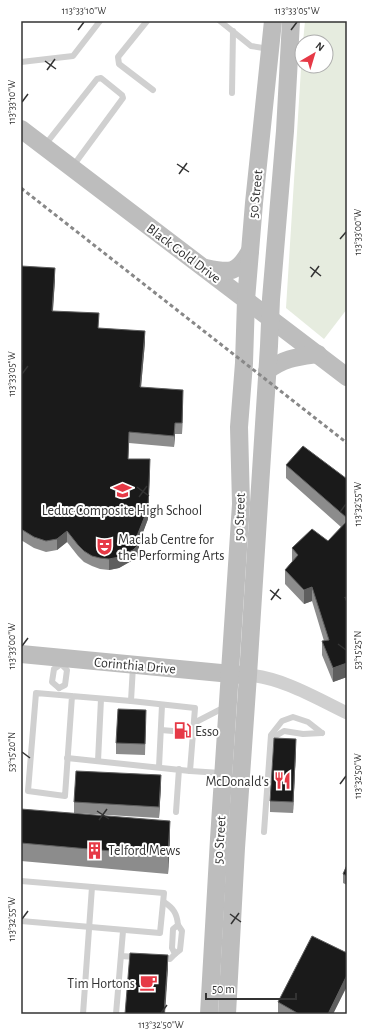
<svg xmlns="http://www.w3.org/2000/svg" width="368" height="1035" viewBox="0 0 368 1035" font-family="'Alegreya Sans',sans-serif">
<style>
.green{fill:#e6ecdf}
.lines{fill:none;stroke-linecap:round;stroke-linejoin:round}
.lane{stroke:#d0d0d0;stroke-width:6}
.street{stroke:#d0d0d0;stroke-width:13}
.secondary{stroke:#bdbdbd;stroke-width:18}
.rail{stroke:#888;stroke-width:3;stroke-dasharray:4 3;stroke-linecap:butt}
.wall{fill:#8c8c8c}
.shaded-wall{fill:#5f5f5f}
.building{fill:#1a1a1a;stroke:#5f5f5f}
.ticks{fill:none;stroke:#333;stroke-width:1.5}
.labels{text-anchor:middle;stroke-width:4;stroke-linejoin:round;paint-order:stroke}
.street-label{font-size:14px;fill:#333;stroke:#fff}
.poi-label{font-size:14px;fill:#333;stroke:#fff;text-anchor:start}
.neatline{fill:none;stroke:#333;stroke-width:1.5}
.ticks-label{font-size:10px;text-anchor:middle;fill:#333}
</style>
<rect width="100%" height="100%" fill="#fff"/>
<polygon class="green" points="305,21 347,21 347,309 324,339 286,308 302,53 302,66 326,66 326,42 303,42"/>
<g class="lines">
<g class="lane">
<polyline points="147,21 118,57 119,64 153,90"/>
<polyline points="220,21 251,46 269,49"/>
<polyline points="21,62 73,56 100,21"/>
<polyline points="232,93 233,31"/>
<polyline points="45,145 97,79 101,78 122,95 123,98 73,166"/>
<polyline points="133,666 131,701 195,708 190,771 221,773"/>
<polyline points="59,688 52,682 54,669 61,664 61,661"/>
<polyline points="59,688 65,685 67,670 61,664"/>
<polyline points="72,696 65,796 28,791 36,693 131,701"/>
<polyline points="194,723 225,707"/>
<polyline points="161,730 173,731"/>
<polyline points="271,742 274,737 284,731 303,734 322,733"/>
<polyline points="67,758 190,771"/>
<polyline points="98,761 101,699"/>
<polyline points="159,767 162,705"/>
<polyline points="176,812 179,769"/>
<polyline points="264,832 271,735 282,721 293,717 308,722 322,733"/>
<polyline points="21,881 164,893 160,933 21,921"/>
<polyline points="175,954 180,950 182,931 178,925"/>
<polyline points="121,956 136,957"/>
<path d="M160,958L170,959L175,954L172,948L173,929L178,925C177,913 173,908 164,902"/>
<polyline points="83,1014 92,887"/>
<polyline points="116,1014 123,931"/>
</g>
<path class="street" d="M248,675C283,678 316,698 347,713"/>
<g class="secondary">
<polyline points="21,129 347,377"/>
<path d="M206,268C230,273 237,274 250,251"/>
<path d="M267,371C284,358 297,357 318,354"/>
<polyline points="21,654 242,675"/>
<polyline points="209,1014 219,839 241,504 239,427 244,363 246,300 254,203 273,21"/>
<polyline points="227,1014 236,848 248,675 269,346 271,299 285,131 291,21"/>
</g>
<polyline class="rail" points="21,188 347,443"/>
</g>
<g class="wall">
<polygon points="21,266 55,279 53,311 99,329 145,342 141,387 183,401 182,434 175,434 174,447 129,443 128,459 150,470 148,519 138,544 139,555 133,560 119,568 109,570 100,569 92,566 84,562 78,556 67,542 57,550 46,552 34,548 21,540"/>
<polygon points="286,465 347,479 347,677 333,682 322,655 322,641 324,641 312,601 304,604 285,584 285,570 292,562 292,548 328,541 341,527 286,478"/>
<polygon points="146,721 145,755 116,754 116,743"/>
<polygon points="296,750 293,813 270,812 270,801"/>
<polygon points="161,786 159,818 74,813 74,802"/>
<polygon points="21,809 170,840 168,874 21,861"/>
<polygon points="347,865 347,885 343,883 343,874"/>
<polygon points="347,953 347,986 333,1014 280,1014 278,1013 278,1002"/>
</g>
<g class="shaded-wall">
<polygon points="55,268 55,279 52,322 52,311"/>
<polygon points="145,331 145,342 140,398 140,387"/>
<polygon points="183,390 183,401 182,434 182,423"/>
<polygon points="175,423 175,434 174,447 174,436"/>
<polygon points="150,459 148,519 138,546 139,544 139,555 133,560 119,568 109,570 109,559 135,541"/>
<polygon points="67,531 67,542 57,550 57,539"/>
<polygon points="312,587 312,601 304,604 304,590"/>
<polygon points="347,663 347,677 333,682 333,668"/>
<polygon points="296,739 296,750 293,813 293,802"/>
<polygon points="161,775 161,786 159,818 159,807"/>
<polygon points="170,821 170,840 168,874 168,856"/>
<polygon points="168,955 168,969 165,1014 164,1014"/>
<polygon points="347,975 347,986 333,1014 328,1014"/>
</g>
<g class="building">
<polygon points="21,266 55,268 52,311 99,313 98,328 145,331 140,387 183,390 182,423 175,423 174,436 129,432 128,459 150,459 148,508 135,541 139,544 133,550 119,557 109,559 100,558 92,556 84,551 78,545 67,531 57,539 46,541 34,537 21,529 21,373 22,360 21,360"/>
<polygon points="303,446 347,479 347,518 286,465"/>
<polygon points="347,521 347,598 345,597 347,603 347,663 333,668 322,641 329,640 312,587 304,590 285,570 298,555 292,548 312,529 328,541"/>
<polygon points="118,709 146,710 145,744 116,743"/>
<polygon points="274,738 296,739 293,802 270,801"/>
<polygon points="76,771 161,775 159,807 74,802"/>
<polygon points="21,809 170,821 168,856 21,843"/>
<polygon points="347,865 347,876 343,874"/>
<polygon points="312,936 347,953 347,975 328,1014 299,1014 278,1002"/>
<polygon points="130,953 168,955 164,1014 125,1014"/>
</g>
<path class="ticks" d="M78,30L84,22M291,30L297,22M45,61L56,69M47,70L55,59M22,102L28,94M177,164L189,172M179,174L187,163M340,239L346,232M310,267L321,276M311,277L319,266M22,374L28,366M137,487L149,496M139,497L147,486M340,512L346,504M270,590L281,599M271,600L279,589M338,644L346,650M22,646L28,638M22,752L30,758M340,784L346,776M97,811L109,819M99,820L107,809M230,914L241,922M22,919L28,911M231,924L239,913M161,1013L167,1005"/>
<defs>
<symbol id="school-bare" viewBox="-9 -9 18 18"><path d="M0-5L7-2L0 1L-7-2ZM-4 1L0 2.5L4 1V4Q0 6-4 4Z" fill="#e63946" stroke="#fff" stroke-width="2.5" paint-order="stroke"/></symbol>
<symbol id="theatre-bare" viewBox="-9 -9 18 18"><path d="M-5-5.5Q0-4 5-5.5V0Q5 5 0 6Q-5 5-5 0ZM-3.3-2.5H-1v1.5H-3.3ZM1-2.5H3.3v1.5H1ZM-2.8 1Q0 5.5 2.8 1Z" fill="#e63946" stroke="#fff" stroke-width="2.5" paint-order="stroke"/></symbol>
<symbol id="fuel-bare" viewBox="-9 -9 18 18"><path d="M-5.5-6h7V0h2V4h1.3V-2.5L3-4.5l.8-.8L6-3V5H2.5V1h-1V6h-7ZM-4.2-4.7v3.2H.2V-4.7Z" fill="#e63946" stroke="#fff" stroke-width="2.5" paint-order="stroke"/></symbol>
<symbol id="restaurant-bare" viewBox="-9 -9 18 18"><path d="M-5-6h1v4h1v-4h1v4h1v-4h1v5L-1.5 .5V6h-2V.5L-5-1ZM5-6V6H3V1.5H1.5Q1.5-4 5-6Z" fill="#e63946" stroke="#fff" stroke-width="2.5" paint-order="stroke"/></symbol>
<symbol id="building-bare" viewBox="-9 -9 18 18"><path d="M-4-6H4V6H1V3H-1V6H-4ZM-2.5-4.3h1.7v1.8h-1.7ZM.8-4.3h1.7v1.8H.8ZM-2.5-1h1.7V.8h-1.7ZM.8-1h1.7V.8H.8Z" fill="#e63946" stroke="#fff" stroke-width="2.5" paint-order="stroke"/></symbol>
<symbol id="cafe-bare" viewBox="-9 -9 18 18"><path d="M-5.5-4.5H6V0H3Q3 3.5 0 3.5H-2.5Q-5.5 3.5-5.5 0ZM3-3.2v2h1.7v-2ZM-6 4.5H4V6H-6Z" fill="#e63946" stroke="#fff" stroke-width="2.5" paint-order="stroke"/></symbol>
</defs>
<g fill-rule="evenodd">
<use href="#school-bare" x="110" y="478" width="25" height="25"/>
<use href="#theatre-bare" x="92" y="534" width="25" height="25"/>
<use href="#fuel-bare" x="170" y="718" width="25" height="25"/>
<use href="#restaurant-bare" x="270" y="768" width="25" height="25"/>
<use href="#building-bare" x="82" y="838" width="25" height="25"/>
<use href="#cafe-bare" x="136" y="970" width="25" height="25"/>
</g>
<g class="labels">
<g class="street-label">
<text transform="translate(255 194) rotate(-84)" y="5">50 Street</text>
<text transform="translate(184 253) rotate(37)" y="5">Black Gold Drive</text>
<text transform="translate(239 517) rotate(-88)" y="5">50 Street</text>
<text transform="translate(135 665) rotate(5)" y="5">Corinthia Drive</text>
<text transform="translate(219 840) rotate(-86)" y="5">50 Street</text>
</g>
<g class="poi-label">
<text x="122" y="515" text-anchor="middle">Leduc Composite High School</text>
<text x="118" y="544">Maclab Centre for<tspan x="118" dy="16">the Performing Arts</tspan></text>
<text x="195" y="736">Esso</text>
<text x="269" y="786" text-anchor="end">McDonald's</text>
<text x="108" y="855">Telford Mews</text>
<text x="135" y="988" text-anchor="end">Tim Hortons</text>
</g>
</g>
<rect width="368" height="1035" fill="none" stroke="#ffffff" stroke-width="44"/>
<g transform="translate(314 54) rotate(38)"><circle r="19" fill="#ffffff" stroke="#adadad"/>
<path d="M0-3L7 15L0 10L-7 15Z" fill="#e63946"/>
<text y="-6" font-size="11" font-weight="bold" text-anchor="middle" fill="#333333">N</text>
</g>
<path d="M206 993v6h90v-6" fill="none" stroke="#333333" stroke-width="2"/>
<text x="212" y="993" font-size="12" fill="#333333" stroke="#ffffff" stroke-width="3" paint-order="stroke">50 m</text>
<rect x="22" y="22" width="324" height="991" class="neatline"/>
<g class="ticks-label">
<text x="84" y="14">113°33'10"W</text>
<text x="297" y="14">113°33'05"W</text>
<text transform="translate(11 102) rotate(-90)" y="4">113°33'10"W</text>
<text transform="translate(357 232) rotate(-90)" y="4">113°33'00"W</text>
<text transform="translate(11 374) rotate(-90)" y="4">113°33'05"W</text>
<text transform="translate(357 504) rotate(-90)" y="4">113°32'55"W</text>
<text transform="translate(11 646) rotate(-90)" y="4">113°33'00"W</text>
<text transform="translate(357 650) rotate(-90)" y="4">53°15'25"N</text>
<text transform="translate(11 752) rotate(-90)" y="4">53°15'20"N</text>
<text transform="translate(357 776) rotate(-90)" y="4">113°32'50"W</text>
<text transform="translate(11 919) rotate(-90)" y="4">113°32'55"W</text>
<text x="161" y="1028">113°32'50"W</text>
</g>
</svg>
